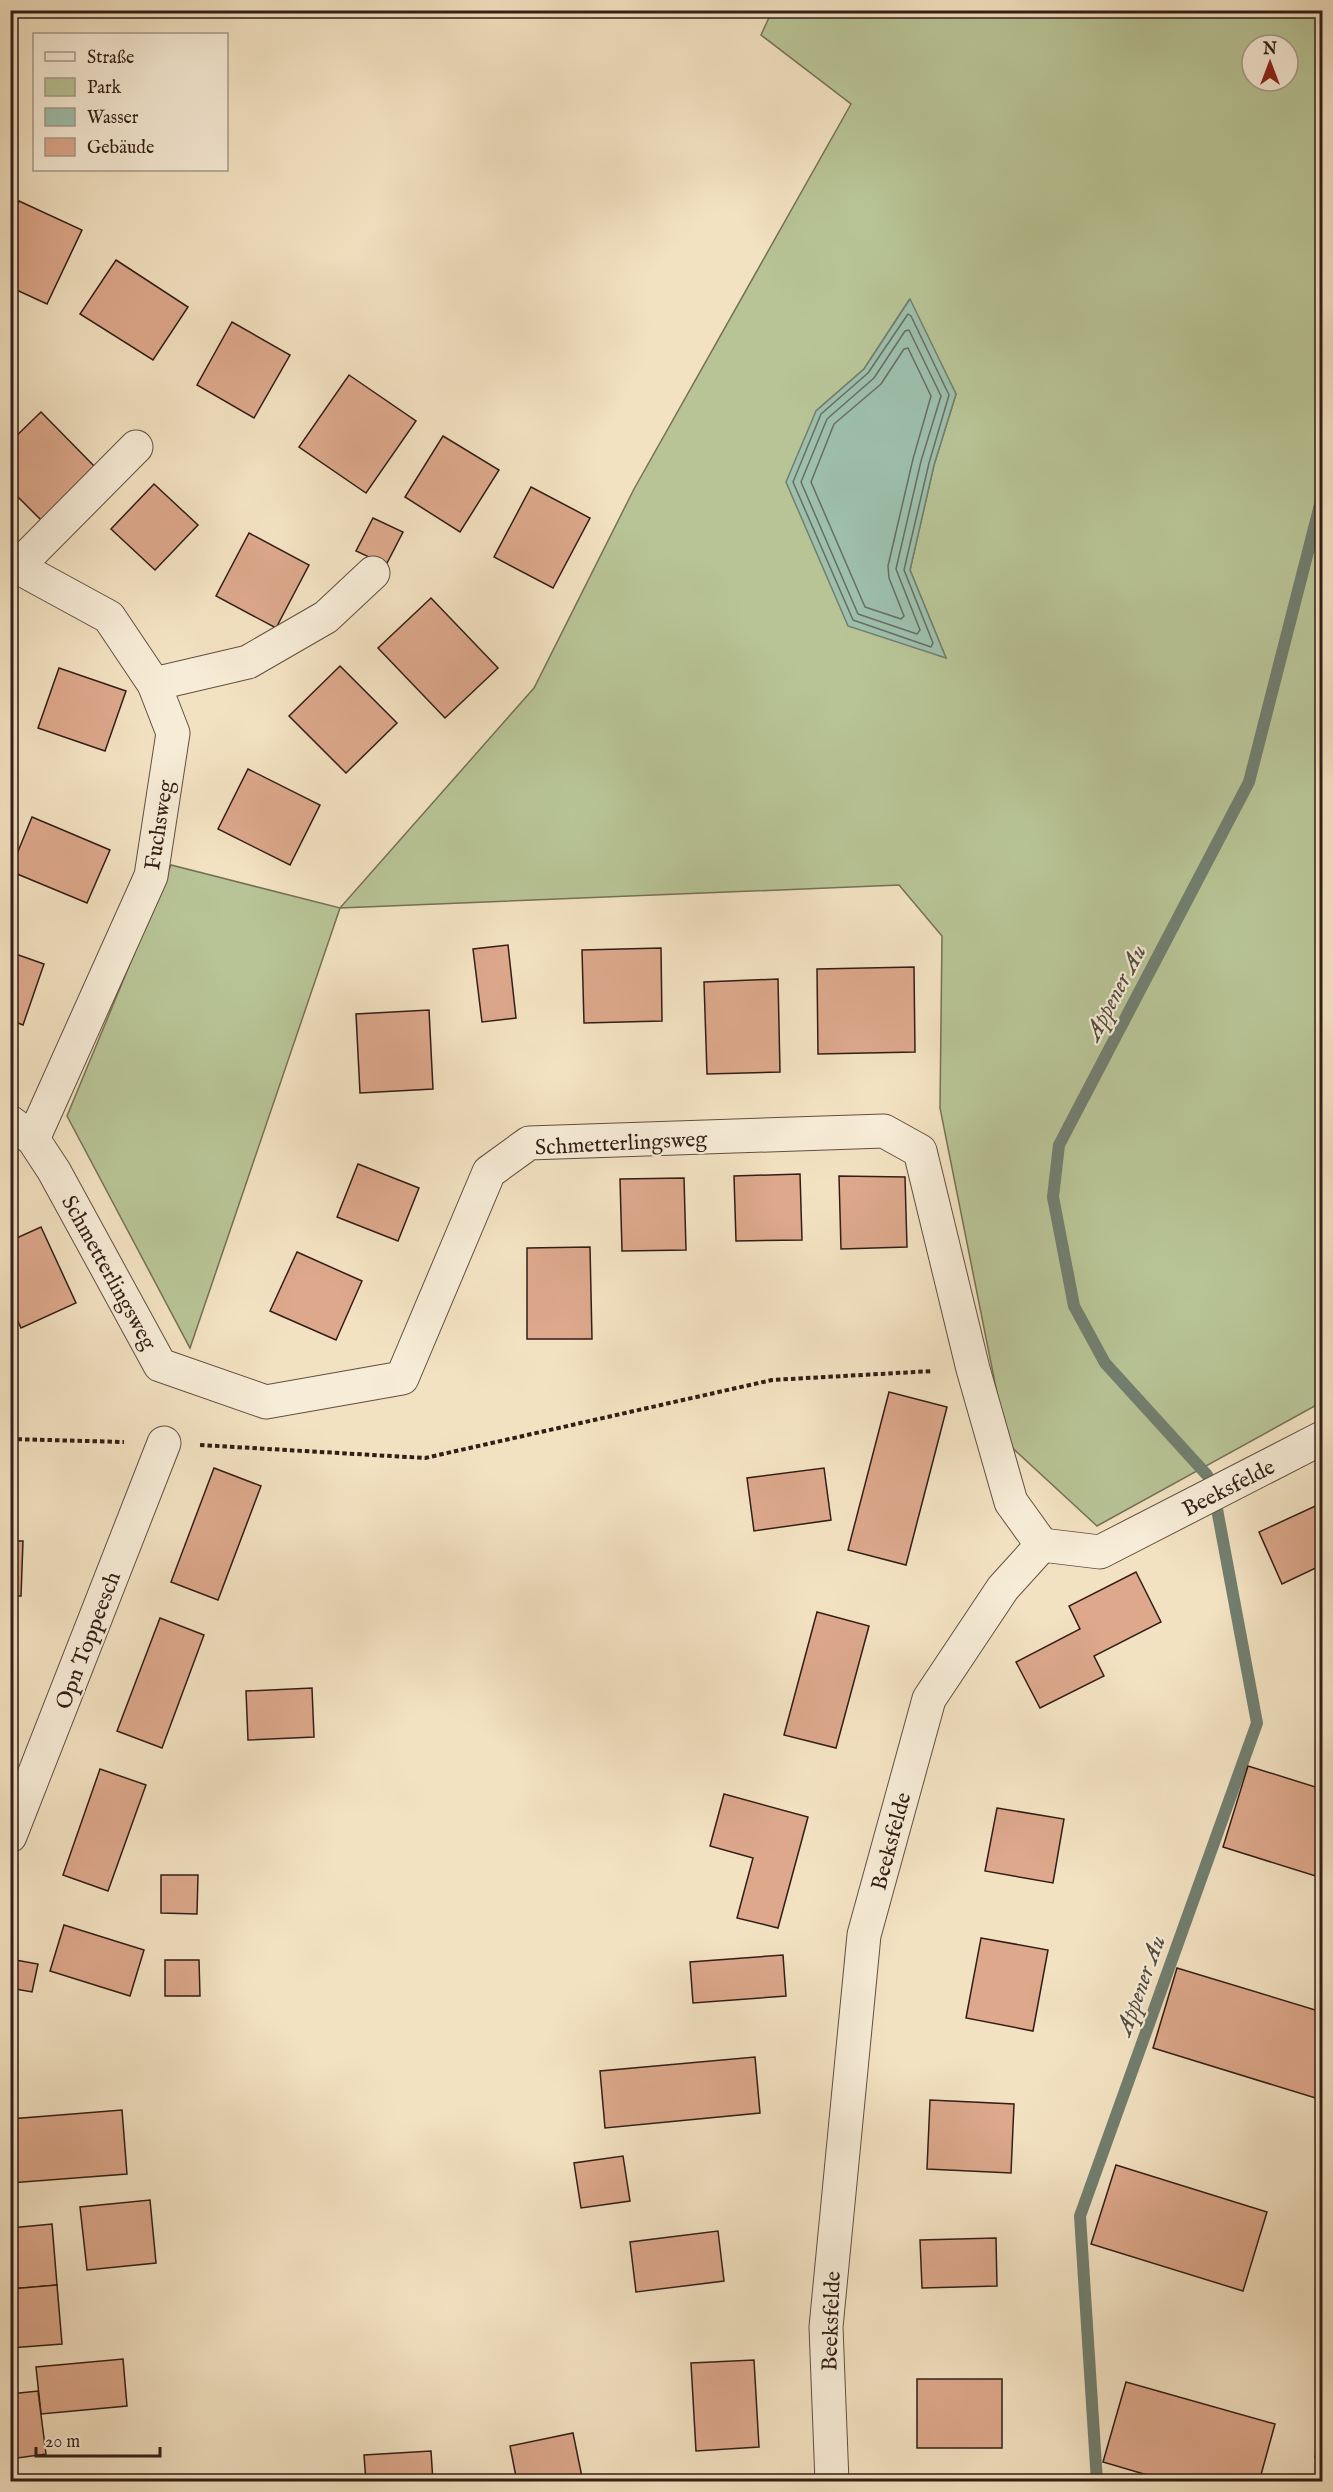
<svg xmlns="http://www.w3.org/2000/svg" width="1333" height="2492" viewBox="0 0 1333 2492" font-family="'IM FELL English',serif">
<style>
.green{fill:#b8c496;stroke:#757156;stroke-width:1.5;fill-rule:evenodd}
.water{fill:#9dbfac;stroke:#727f70;stroke-width:1.5}
.lines{fill:none;stroke-linecap:round;stroke-linejoin:round}
.shore{stroke:#686e61;stroke-width:1.5}
.stream{stroke:#727f70;stroke-width:12}
.building{fill:#dda88c;stroke:#321e16;stroke-width:1.5}
.minor-casing{stroke:#624f41;stroke-width:35}
.path{stroke:#321e16;stroke-width:4;stroke-dasharray:4.5 3;stroke-linecap:butt}
.minor{stroke:#f7ecd7;stroke-width:33}
.labels{text-anchor:middle;stroke-width:4.5;stroke-linejoin:round;paint-order:stroke}
.street-label{font-size:22px;fill:#321e16;stroke:#f7ecd7}
.water-label{font-size:24px;font-style:italic;fill:#524e43;stroke:#f7ecd7}
</style>
<rect width="100%" height="100%" fill="#f3e2c2"/>
<filter id="stains"><feTurbulence type="fractalNoise" baseFrequency=".00333" numOctaves="4"/><feColorMatrix values="0 0 0 0 .2 0 0 0 0 .09 0 0 0 0 .02 0 0 0 .5 -.17"/></filter>
<radialGradient id="worn" r=".72"><stop offset=".6" stop-color="#630" stop-opacity="0"/><stop offset="1" stop-color="#630" stop-opacity=".3"/></radialGradient>
<path class="green" d="M772,11H1322V1402L1097,1526L1007,1443L940,1108L942,936L899,885L340,908L190,1348L67,1116L171,865L340,908L534,688L634,489L851,104L761,35ZM1252,45H1288V81H1252ZM909,300L956,394L934,465L910,570L946,658L816,411L864,369Z"/>
<polygon class="water" points="910,299 956,394 934,465 910,570 946,658 848,626 786,482 816,411 864,369"/>
<g class="lines">
<g class="shore">
<polygon points="908,314 911,316 949,395 929,463 904,570 933,643 931,647 853,620 793,482 821,414 868,373"/>
<polygon points="909,330 941,396 921,461 896,569 920,630 917,634 858,614 801,482 827,419 874,378 905,331"/>
<polygon points="908,348 931,396 913,459 888,566 889,578 904,616 901,619 865,607 811,482 834,424 881,384 904,349"/>
</g>
<g class="stream">
<polyline points="1207,1475 1105,1363 1074,1306 1053,1197 1059,1145 1249,782 1322,497"/>
<polyline points="1097,2482 1080,2216 1257,1723 1217,1509"/>
</g>
</g>
<g class="building">
<polygon points="19,201 82,230 47,304 10,287 10,218"/>
<polygon points="116,260 188,307 153,360 80,314"/>
<polygon points="232,322 290,355 254,418 197,385"/>
<polygon points="349,375 416,421 366,493 299,447"/>
<polygon points="41,412 96,468 42,521 10,489 10,442"/>
<polygon points="443,436 499,470 460,532 405,497"/>
<polygon points="154,484 198,525 155,570 111,529"/>
<polygon points="531,487 590,518 553,588 494,557"/>
<polygon points="373,518 403,532 386,565 356,551"/>
<polygon points="249,533 309,565 276,628 216,596"/>
<polygon points="431,598 498,668 445,718 378,648"/>
<polygon points="340,666 397,723 346,773 289,716"/>
<polygon points="59,668 126,691 105,751 38,728"/>
<polygon points="248,769 320,805 290,865 218,829"/>
<polygon points="32,817 110,850 87,903 10,871"/>
<polygon points="508,945 516,1018 482,1022 473,949"/>
<polygon points="661,948 662,1021 584,1023 582,950"/>
<polygon points="10,952 44,964 23,1025 10,1020"/>
<polygon points="914,967 915,1052 818,1054 817,969"/>
<polygon points="778,979 780,1072 707,1074 704,982"/>
<polygon points="429,1010 433,1089 360,1093 356,1014"/>
<polygon points="358,1164 419,1188 398,1241 337,1217"/>
<polygon points="800,1174 802,1240 736,1241 734,1176"/>
<polygon points="839,1176 905,1177 907,1247 841,1249"/>
<polygon points="684,1178 686,1250 622,1251 620,1179"/>
<polygon points="41,1227 76,1303 21,1328 10,1304 10,1241"/>
<polygon points="590,1247 592,1339 527,1339 527,1248"/>
<polygon points="297,1252 362,1281 336,1340 270,1311"/>
<polygon points="889,1392 947,1407 906,1565 848,1550"/>
<polygon points="214,1468 261,1486 218,1600 171,1582"/>
<polygon points="824,1468 831,1520 754,1531 747,1478"/>
<polygon points="1322,1503 1322,1565 1282,1584 1259,1532"/>
<polygon points="10,1541 23,1541 21,1596 10,1596"/>
<polygon points="1136,1572 1161,1622 1094,1656 1104,1676 1040,1708 1016,1662 1080,1629 1069,1606"/>
<polygon points="817,1612 869,1626 836,1748 784,1735"/>
<polygon points="160,1618 204,1635 162,1748 117,1731"/>
<polygon points="312,1688 314,1737 248,1740 246,1691"/>
<polygon points="1248,1766 1322,1789 1322,1878 1223,1847"/>
<polygon points="100,1769 146,1785 108,1891 63,1875"/>
<polygon points="724,1794 808,1817 778,1928 737,1918 753,1858 710,1846"/>
<polygon points="997,1808 1064,1819 1053,1883 985,1871"/>
<polygon points="161,1875 198,1875 197,1914 161,1913"/>
<polygon points="64,1925 144,1950 130,1996 50,1971"/>
<polygon points="981,1938 1048,1950 1033,2031 966,2018"/>
<polygon points="783,1955 786,1996 693,2003 690,1962"/>
<polygon points="10,1959 38,1964 32,1992 10,1988"/>
<polygon points="165,1960 199,1960 200,1996 165,1996"/>
<polygon points="1177,1968 1322,2012 1322,2100 1153,2048"/>
<polygon points="755,2057 760,2113 605,2128 600,2071"/>
<polygon points="930,2100 1014,2104 1011,2173 927,2169"/>
<polygon points="122,2110 127,2174 10,2183 10,2119"/>
<polygon points="623,2156 630,2201 581,2208 574,2163"/>
<polygon points="1116,2165 1267,2212 1243,2291 1091,2244"/>
<polygon points="150,2200 156,2263 87,2270 80,2207"/>
<polygon points="52,2224 57,2285 10,2289 10,2228"/>
<polygon points="718,2231 724,2281 636,2292 630,2242"/>
<polygon points="996,2238 997,2286 922,2288 920,2240"/>
<polygon points="57,2285 62,2344 10,2348 10,2289"/>
<polygon points="123,2359 127,2406 41,2414 36,2367"/>
<polygon points="754,2360 759,2447 696,2451 691,2363"/>
<rect x="917" y="2379" width="85" height="69"/>
<polygon points="1126,2382 1275,2424 1259,2482 1171,2482 1103,2462"/>
<polygon points="38,2391 46,2454 10,2459 10,2394"/>
<polygon points="1322,2430 1322,2459 1315,2457"/>
<polygon points="573,2433 583,2482 517,2482 510,2446"/>
<polygon points="431,2451 433,2482 366,2482 364,2455"/>
</g>
<g class="lines">
<defs>
<g id="minor">
<polyline points="10,563 109,617 154,684 173,733 151,876 33,1139"/>
<polyline points="17,567 136,447"/>
<polyline points="154,684 248,662 326,617 373,573"/>
<polyline points="10,1122 33,1139 54,1171 160,1365 266,1402 402,1378 489,1172 529,1143 884,1131 920,1151 973,1369 1011,1502 1042,1545"/>
<polyline points="1042,1545 1100,1552 1322,1438"/>
<polyline points="10,1836 164,1443"/>
<polyline points="832,2482 826,2327 864,1935 929,1699 1003,1588 1042,1545"/>
</g>
</defs>
<use href="#minor" class="minor-casing"/>
<g class="path">
<polyline points="10,1439 124,1442"/>
<polyline points="200,1445 425,1458 772,1380 933,1371"/>
</g>
<use href="#minor" class="minor"/>
</g>
<g class="labels">
<g class="street-label">
<text transform="translate(158 825) rotate(-81)" y="8">Fuchsweg</text>
<text transform="translate(621 1142) rotate(-3)" y="8">Schmetterlingsweg</text>
<text transform="translate(110 1272) rotate(61)" y="8">Schmetterlingsweg</text>
<text transform="translate(1228 1487) rotate(-27)" y="8">Beeksfelde</text>
<text transform="translate(87 1640) rotate(-69)" y="8">Opn Toppeesch</text>
<text transform="translate(890 1841) rotate(-75)" y="8">Beeksfelde</text>
<text transform="translate(830 2321) rotate(-88)" y="8">Beeksfelde</text>
</g>
<g class="water-label">
<text transform="translate(1115 992) rotate(-62)" y="8">Appener Au</text>
<text transform="translate(1140 1985) rotate(-70)" y="8">Appener Au</text>
</g>
</g>
<rect width="1333" height="2492" fill="none" stroke="#f3e2c2" stroke-width="36"/>
<rect x="12" y="12" width="1309" height="2468" fill="none" stroke="#321e16" stroke-width="3"/>
<rect x="18" y="18" width="1297" height="2456" fill="none" stroke="#321e16" stroke-width="1.5"/>
<rect x="33" y="33" width="195" height="138" fill="#f7ecd7" stroke="#a89a8a" stroke-width="1.5"/>
<rect x="45" y="52" width="30" height="9" fill="#f7ecd7" stroke="#a89a8a" stroke-width="1.5"/>
<text x="87" y="63" font-size="18" fill="#321e16">Straße</text>
<rect x="45" y="78" width="30" height="18" fill="#b8c496" stroke="#a89a8a" stroke-width="1.5"/>
<text x="87" y="93" font-size="18" fill="#321e16">Park</text>
<rect x="45" y="108" width="30" height="18" fill="#9dbfac" stroke="#a89a8a" stroke-width="1.5"/>
<text x="87" y="123" font-size="18" fill="#321e16">Wasser</text>
<rect x="45" y="138" width="30" height="18" fill="#dda88c" stroke="#a89a8a" stroke-width="1.5"/>
<text x="87" y="153" font-size="18" fill="#321e16">Gebäude</text>
<g transform="translate(1270 63)"><circle r="28" fill="#f7ecd7" stroke="#a89a8a" stroke-width="1.5"/>
<path d="M0-4.5L10 22L0 15L-10 22Z" fill="#8f2418"/>
<text y="-9" font-size="16" font-weight="bold" text-anchor="middle" fill="#321e16">N</text>
</g>
<path d="M36 2447v9h124v-9" fill="none" stroke="#321e16" stroke-width="3"/>
<text x="45" y="2447" font-size="18" fill="#321e16" stroke="#f7ecd7" stroke-width="4.5" paint-order="stroke">20 m</text>
<rect width="100%" height="100%" filter="url(#stains)"/>
<rect width="100%" height="100%" fill="url(#worn)"/>
</svg>
